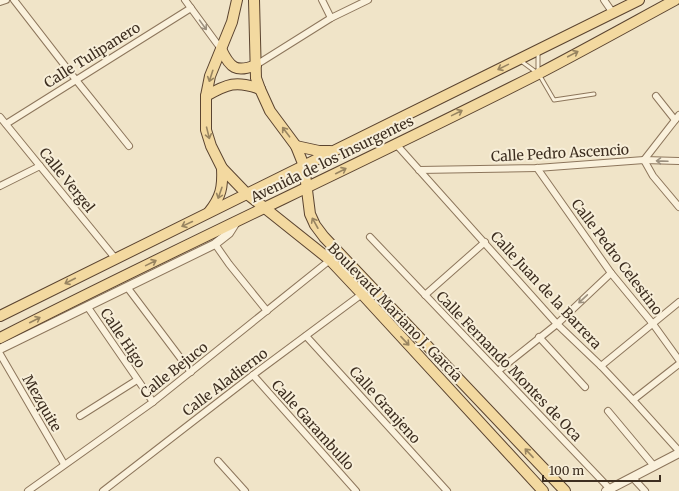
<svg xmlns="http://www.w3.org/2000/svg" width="679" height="491" viewBox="0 0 679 491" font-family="Merriweather,serif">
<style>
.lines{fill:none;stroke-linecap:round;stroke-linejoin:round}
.service-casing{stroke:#8d765c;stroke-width:5}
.minor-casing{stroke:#8d765c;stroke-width:8}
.tertiary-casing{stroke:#8d765c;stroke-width:10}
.primary-casing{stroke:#5b4430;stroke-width:12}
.service{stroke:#faf1dc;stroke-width:3}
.minor{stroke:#faf1dc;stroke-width:6}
.tertiary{stroke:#faf1dc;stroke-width:8}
.primary{stroke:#f3d9a0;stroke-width:10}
.oneway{stroke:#9c907e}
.oneway2{stroke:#988460}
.labels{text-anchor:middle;stroke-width:4;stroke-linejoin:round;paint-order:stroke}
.street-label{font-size:14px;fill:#3d2e20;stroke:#f7eed8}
</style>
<rect width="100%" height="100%" fill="#f0e4c8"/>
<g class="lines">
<defs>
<g id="service">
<polyline points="538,53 538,72"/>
<polyline points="521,61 536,72"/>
<polyline points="540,76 554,100 594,94"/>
</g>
<g id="minor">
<polyline points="14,0 76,80 129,146"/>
<polyline points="185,0 221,49"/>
<polyline points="322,0 331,18"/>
<polyline points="604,0 613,13"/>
<polyline points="0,2 6,0"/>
<polyline points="256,65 331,18 368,0"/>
<polyline points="656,96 675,120"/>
<polyline points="0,117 115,258"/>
<polyline points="6,124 191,8"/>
<polyline points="395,143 557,324 601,366 633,400 679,451"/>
<polyline points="644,160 653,176 679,207"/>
<polyline points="644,160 679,115"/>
<polyline points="537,168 611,273 653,324 679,360"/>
<polyline points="419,170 537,168 644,160 679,161"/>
<polyline points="0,186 40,166"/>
<polyline points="370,237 610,489"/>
<polyline points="215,244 229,264 267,311"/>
<polyline points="127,287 191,372"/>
<polyline points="425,295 485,242"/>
<polyline points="87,306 153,402"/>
<polyline points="306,336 447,491"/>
<polyline points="539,337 585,387"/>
<polyline points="0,354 64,464"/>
<polyline points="601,366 679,302"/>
<polyline points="498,371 557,324 611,273"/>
<polyline points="253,375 356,491"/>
<polyline points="633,400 679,364"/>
<polyline points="608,411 654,466"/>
<polyline points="80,416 137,380"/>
<polyline points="218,461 245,491"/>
<polyline points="633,478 645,491"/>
<polyline points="28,491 153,402 330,260"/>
<polyline points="103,491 253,375 362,294"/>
</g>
<g id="tertiary">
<polyline points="0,349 215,244 229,233 236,222"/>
<polyline points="606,491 679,453"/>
</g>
<g id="primary">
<polyline points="237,0 232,22 210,76 206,96 206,130 211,146 222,168 246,193 330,260 362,294 543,491"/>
<polyline points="254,0 256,78 260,89 270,111 296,146 304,166 310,214 315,225 324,237 565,491"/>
<path d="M221,49C230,68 236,73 256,65"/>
<path d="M206,96C227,84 236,80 260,89"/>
<polyline points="296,146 319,151 330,151"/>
<path d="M209,212C221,197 223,187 222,168"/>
<polyline points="0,316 639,0"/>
<path d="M0,338C178,247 360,164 538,74C584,50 629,25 675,0"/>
</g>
</defs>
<use href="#service" class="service-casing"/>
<use href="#minor" class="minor-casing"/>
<use href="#tertiary" class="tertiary-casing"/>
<use href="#primary" class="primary-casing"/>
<use href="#service" class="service"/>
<use href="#minor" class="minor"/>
<use href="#tertiary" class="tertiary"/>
<use href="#primary" class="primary"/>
</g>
<defs><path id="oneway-shaft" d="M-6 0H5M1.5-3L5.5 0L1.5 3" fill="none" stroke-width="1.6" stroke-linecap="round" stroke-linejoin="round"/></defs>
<g class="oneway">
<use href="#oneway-shaft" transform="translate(203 25) rotate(54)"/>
<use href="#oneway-shaft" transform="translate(662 161) rotate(-178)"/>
<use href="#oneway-shaft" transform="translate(583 299) rotate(137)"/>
</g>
<g class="oneway2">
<use href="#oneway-shaft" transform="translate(573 54) rotate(-28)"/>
<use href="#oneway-shaft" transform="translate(503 67) rotate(154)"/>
<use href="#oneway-shaft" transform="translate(211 76) rotate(108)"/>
<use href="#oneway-shaft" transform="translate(457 113) rotate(-26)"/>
<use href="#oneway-shaft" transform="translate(286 132) rotate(-127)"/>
<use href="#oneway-shaft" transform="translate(208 133) rotate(76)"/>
<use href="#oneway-shaft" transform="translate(341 171) rotate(-27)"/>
<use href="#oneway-shaft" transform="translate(220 193) rotate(109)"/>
<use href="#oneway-shaft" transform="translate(315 223) rotate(-119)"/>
<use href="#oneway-shaft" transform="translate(187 224) rotate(155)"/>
<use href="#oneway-shaft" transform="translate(151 263) rotate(-26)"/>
<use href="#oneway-shaft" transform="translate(70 281) rotate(153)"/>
<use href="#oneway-shaft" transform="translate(35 320) rotate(-27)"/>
<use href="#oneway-shaft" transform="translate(405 341) rotate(47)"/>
<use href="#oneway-shaft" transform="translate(529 453) rotate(-133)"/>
</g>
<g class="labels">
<g class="street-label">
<text transform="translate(92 55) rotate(-32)" y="5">Calle Tulipanero</text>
<text transform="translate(560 153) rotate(-3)" y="5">Calle Pedro Ascencio</text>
<text transform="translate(332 159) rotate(-26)" y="5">Avenida de los Insurgentes</text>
<text transform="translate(67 180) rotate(51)" y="5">Calle Vergel</text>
<text transform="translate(617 257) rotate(53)" y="5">Calle Pedro Celestino</text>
<text transform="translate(546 290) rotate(47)" y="5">Calle Juan de la Barrera</text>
<text transform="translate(395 312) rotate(46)" y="5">Boulevard Mariano J. García</text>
<text transform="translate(123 338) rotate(56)" y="5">Calle Higo</text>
<text transform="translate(509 366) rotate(46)" y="5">Calle Fernando Montes de Oca</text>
<text transform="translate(174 370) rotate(-38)" y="5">Calle Bejuco</text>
<text transform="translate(225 382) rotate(-37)" y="5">Calle Aladierno</text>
<text transform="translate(42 403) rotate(60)" y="5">Mezquite</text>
<text transform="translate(385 405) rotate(48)" y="5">Calle Granjeno</text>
<text transform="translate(313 425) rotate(48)" y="5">Calle Garambullo</text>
</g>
</g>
<path d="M543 475v6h117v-6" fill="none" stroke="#3d2e20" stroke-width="2"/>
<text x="549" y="475" font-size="12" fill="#3d2e20" stroke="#f7eed8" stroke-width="3" paint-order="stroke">100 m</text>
</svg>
